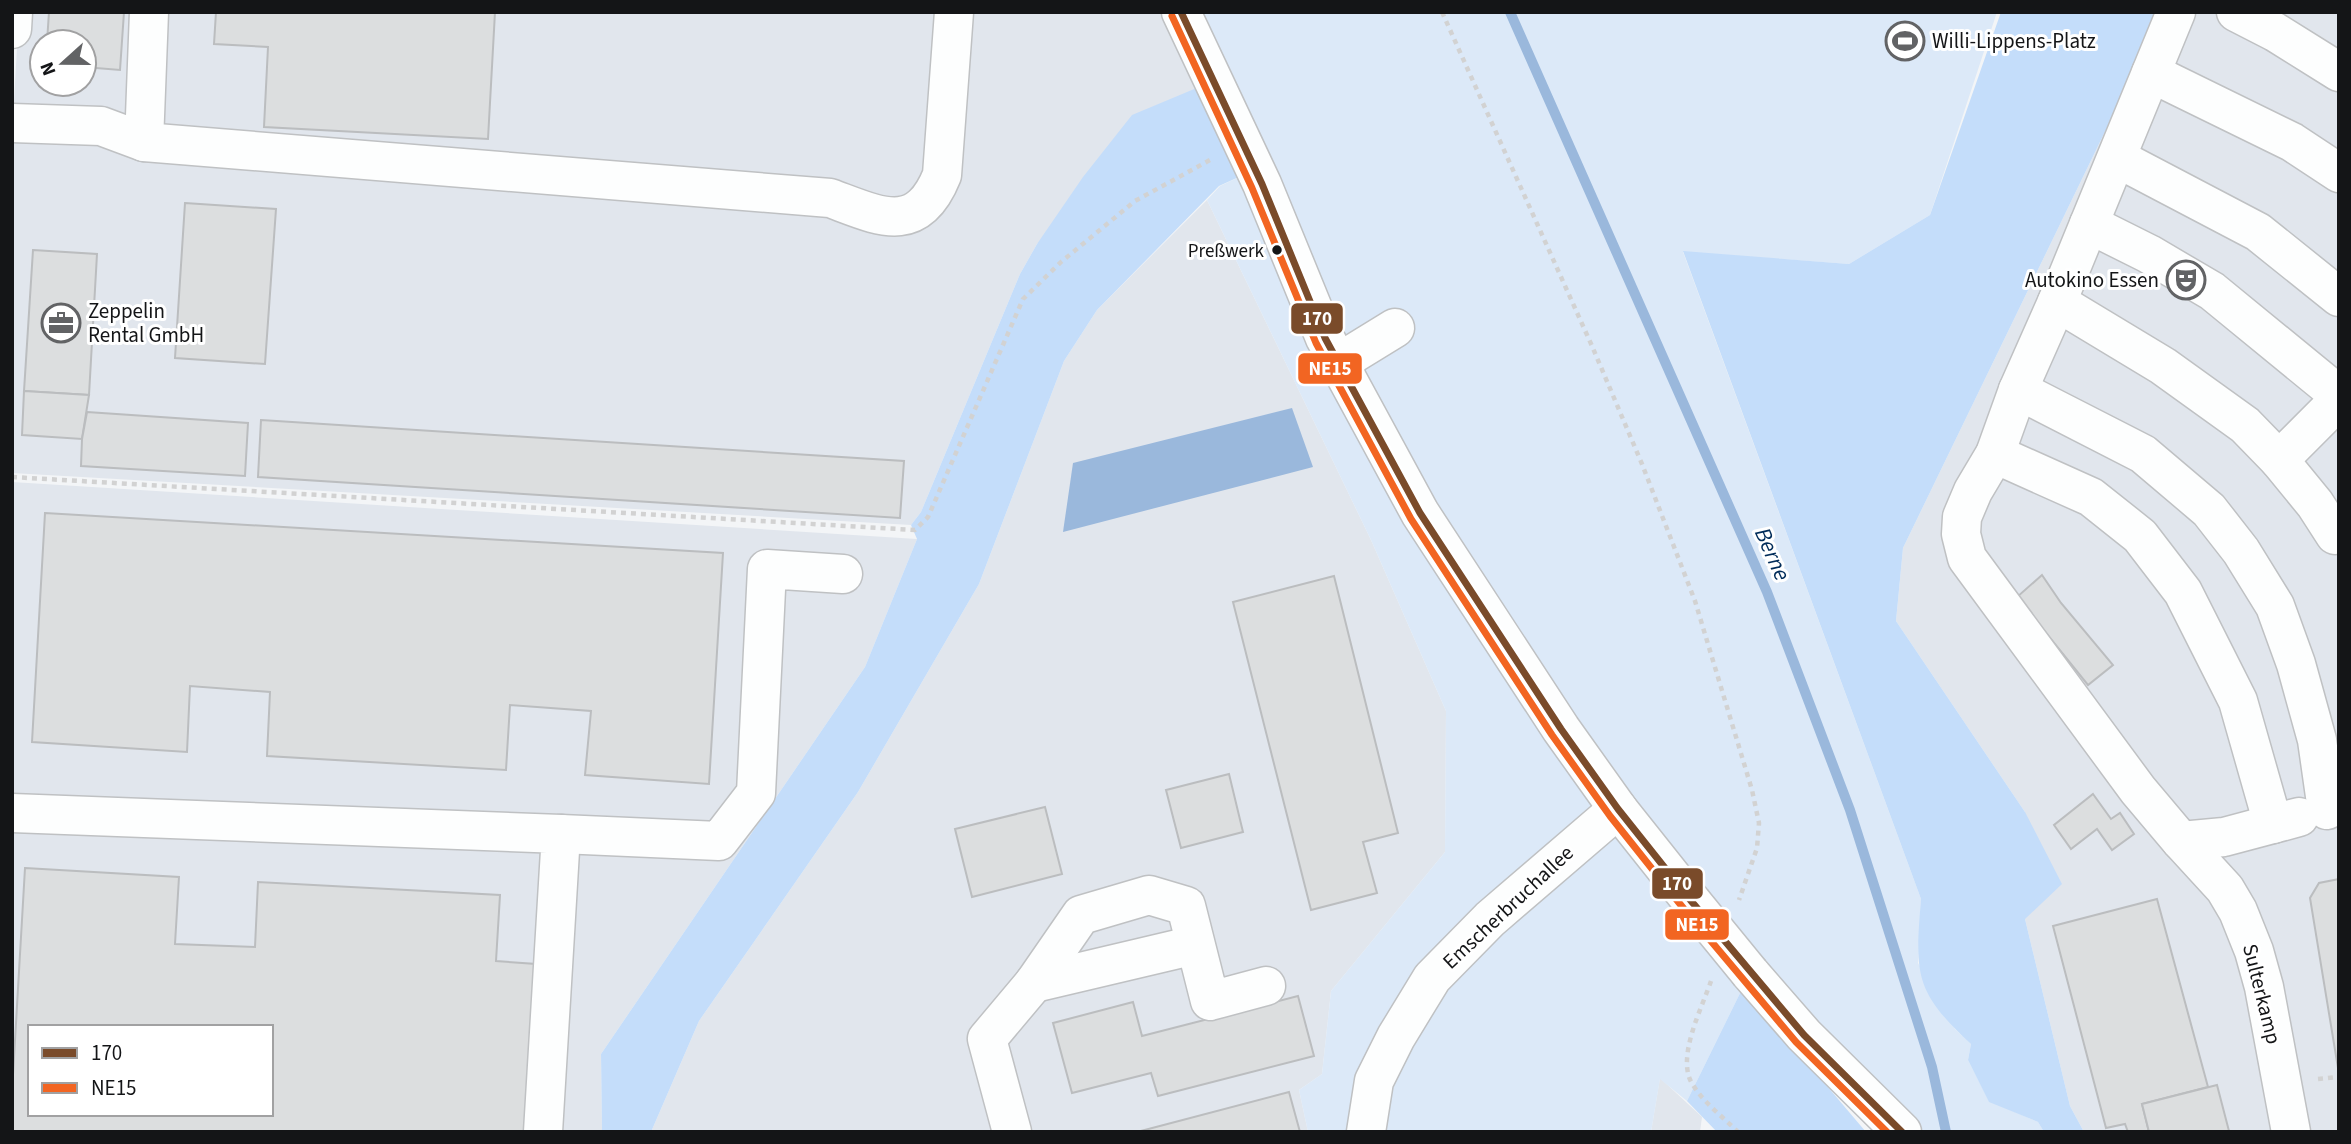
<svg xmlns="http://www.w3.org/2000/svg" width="2351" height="1144" viewBox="0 0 2351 1144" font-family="'Source Sans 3',sans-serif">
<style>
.built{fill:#e1e6ed;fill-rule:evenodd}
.green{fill:#dce9f8}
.forest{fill:#c4ddfa}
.water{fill:#9ab8dc}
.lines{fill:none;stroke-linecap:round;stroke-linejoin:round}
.stream{stroke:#9ab8dc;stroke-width:10}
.building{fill:#dcdedf;stroke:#bbbdbf;stroke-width:2;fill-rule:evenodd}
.minor-casing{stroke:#bfc1c3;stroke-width:41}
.path{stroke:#d2d2d2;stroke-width:4.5;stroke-dasharray:5 5;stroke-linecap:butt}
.minor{stroke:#fdfefe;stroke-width:38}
.minor-bridge-casing{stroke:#bfc1c3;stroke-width:41;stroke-linecap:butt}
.minor-bridge{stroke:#fdfefe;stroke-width:38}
.bus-1-casing{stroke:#fff;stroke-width:12}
.bus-2-casing{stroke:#fff;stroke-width:12}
.bus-1{stroke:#7a4b2a;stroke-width:7}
.bus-2{stroke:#f26522;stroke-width:7}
.bus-dot{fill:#141517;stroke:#fff;stroke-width:2.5}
.labels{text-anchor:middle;stroke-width:6;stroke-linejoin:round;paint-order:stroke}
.bus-label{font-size:19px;fill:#141517;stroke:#fff;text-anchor:end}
.poi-label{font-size:21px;fill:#141517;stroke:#fff;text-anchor:start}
.street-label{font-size:21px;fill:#141517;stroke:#fff}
.water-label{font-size:23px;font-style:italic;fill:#002c59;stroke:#fff}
.line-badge{stroke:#fff;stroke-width:2.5}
.badge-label{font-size:19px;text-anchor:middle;font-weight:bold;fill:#fff}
</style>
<rect width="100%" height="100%" fill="#f3f5f7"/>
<g class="built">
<path d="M19,12H1177L1211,82L1037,244L1020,274L921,512L911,525L12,473V136ZM42,42H84V84H42Z"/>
<polygon points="2163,12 2339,12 2339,1132 2084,1132 2070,1106 2025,919 2025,812 1896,621 1903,548"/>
<polygon points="1207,200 1371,540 1446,711 1445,852 1331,991 1322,1074 1299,1090 1308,1132 651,1132 699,1021 858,792 979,584 1064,361 1097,310"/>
<path d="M12,482L917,539L865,667L601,1054L602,1132H12ZM30,1027H271V1114H30Z"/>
<polygon points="1660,1078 1702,1117 1700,1132 1651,1132"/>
</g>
<g class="green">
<polygon points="1184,12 1997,12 1930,215 1849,264 1683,252 1921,899 1918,963 1955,1029 1971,1044 1968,1060 1989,1101 2038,1122 2044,1132 1907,1132 1753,970 1423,512"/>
<polygon points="1252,171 1285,251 1612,808 1488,915 1360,1132 1308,1132 1299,1090 1322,1074 1331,991 1445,852 1446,711 1371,540 1207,200 1220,186"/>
<polygon points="1617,820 1746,981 1687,1101 1660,1079 1651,1132 1375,1132 1384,1081 1440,981"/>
</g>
<g class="forest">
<path d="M2001,12H2163L1903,548L1896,621L2025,812L2062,884L2025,919L2070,1106L2084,1132H2044L2038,1122L1989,1102L1968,1060L1971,1044C1914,991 1915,974 1921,899L1683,251L1849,264L1930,215Z"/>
<polygon points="1211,82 1252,171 1219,186 1097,310 1064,361 979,584 858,792 699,1021 651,1132 602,1132 601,1054 865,667 917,539 911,525 921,512 1020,274 1037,244 1083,177 1132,115"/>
<polygon points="1746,981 1799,1053 1866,1132 1717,1132 1687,1101"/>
</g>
<polygon class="water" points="1292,408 1313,467 1063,532 1073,463"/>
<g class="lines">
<polyline class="stream" points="1510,12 1767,592 1850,810 1932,1067 1946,1132"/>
</g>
<g class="building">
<polygon points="49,12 124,12 120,70 84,67 84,42 47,42"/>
<polygon points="216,12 495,12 488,139 264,127 268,47 214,44"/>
<polygon points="185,203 276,209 265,364 175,358"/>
<polygon points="33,250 97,254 89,395 24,391"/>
<polygon points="24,391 89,395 82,439 22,435"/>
<polygon points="87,412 248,423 245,476 81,466 82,439"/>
<polygon points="261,420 904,461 900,518 258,477"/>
<polygon points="45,513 723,553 709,784 585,775 591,711 510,705 506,770 267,756 270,692 190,686 187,752 32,742"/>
<polygon points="2042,575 2061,603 2113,665 2088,685 2017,597"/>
<polygon points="1334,576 1398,833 1363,842 1377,893 1311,910 1233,602"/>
<polygon points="1229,774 1243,832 1181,848 1166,790"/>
<polygon points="2093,794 2111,819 2120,813 2134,834 2112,850 2097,829 2071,849 2054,825"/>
<polygon points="1045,807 1062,874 972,897 955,829"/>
<path d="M25,868L179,877L175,944L255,947L258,882L500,895L496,961L536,964L527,1132H12V1092ZM30,1027H271V1114H30Z"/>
<polygon points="2339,879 2339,1068 2338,1068 2310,898 2319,883"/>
<polygon points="2157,899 2208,1087 2142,1104 2149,1132 2128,1132 2125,1124 2106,1128 2053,926"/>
<polygon points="1298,996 1314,1056 1158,1096 1151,1073 1072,1093 1053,1023 1133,1002 1142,1036"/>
<polygon points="2217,1085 2229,1131 2149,1132 2142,1104"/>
<polygon points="1289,1092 1300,1132 1137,1132"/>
</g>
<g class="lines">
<defs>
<g id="minor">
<polyline points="1181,12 1262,184 1325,338 1420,513 1561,729 1618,809 1692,902"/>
<polyline points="2176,12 2057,302 2018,390 1995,454 1973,491 1962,517 1961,534 1967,558 2138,790 2181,841 2225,889 2238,911 2254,951 2264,987 2291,1132"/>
<polyline points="2236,12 2275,32 2339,72"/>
<polyline points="12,29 13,12"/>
<polyline points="2151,73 2292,142 2339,173"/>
<path d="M12,123L101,126L144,142L830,198C879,216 917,237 942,175L954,12"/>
<polyline points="144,142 149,12"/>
<polyline points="2117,158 2258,232 2339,297"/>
<polyline points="2089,224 2149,254 2212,291 2339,395"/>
<polyline points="2057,302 2163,366 2245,425 2279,460 2339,400"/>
<polyline points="1338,363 1395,328"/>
<polyline points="2018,390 2143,454 2209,510 2241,551 2275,606 2296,664 2317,740 2327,810"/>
<polyline points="1995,454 2091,497 2140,536 2183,592 2238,701 2273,824"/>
<polyline points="2279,460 2315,504 2335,535 2339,533"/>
<polyline points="12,813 561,834 543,1132"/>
<polyline points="561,834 719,841 756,793 767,569 843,574"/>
<polyline points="2181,841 2224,837 2299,817"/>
<polyline points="1750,973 1804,1035 1902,1132"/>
<polyline points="1034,983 1195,945"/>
<polyline points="1012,1132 987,1039 1034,983 1081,915 1149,895 1186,906 1210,1001 1266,986"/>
<polyline points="1366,1132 1374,1081 1396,1037 1432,978 1490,919 1618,809"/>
</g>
</defs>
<use href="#minor" class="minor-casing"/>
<g class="path">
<polyline points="1442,12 1592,346 1642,464 1695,601 1752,790 1759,823 1757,848 1739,900"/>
<polyline points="12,477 915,530 928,517 1023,299 1061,262 1135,201 1210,160"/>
<path d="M1711,981C1702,1008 1675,1059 1693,1085C1704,1103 1723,1117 1738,1132"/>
<polyline points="2318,1079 2339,1077"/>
</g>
<use href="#minor" class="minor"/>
<defs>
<polyline id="minor-bridge" points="1692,902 1750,973"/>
</defs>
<use href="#minor-bridge" class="minor-bridge-casing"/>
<use href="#minor-bridge" class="minor-bridge"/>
<defs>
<polyline id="bus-1" points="1181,12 1262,184 1325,338 1420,513 1561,729 1618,809 1692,902 1804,1035 1902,1132"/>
<polyline id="bus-2" points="1172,16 1252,188 1316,343 1411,519 1552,735 1610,816 1684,909 1796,1042 1887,1132"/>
</defs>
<use href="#bus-1" class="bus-1-casing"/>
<use href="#bus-2" class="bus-2-casing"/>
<use href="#bus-1" class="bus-1"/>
<use href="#bus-2" class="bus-2"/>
</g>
<defs>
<symbol id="stadium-ring" viewBox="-11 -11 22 22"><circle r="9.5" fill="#fff" stroke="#626365" stroke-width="1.5"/><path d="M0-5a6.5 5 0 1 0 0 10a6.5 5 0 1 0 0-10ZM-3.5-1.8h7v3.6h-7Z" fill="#626365"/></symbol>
<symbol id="theatre-ring" viewBox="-11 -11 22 22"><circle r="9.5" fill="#fff" stroke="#626365" stroke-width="1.5"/><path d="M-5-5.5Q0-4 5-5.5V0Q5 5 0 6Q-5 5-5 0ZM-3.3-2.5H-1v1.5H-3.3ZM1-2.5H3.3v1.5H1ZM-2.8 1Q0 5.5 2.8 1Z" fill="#626365"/></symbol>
<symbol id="office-ring" viewBox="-11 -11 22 22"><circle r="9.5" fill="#fff" stroke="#626365" stroke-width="1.5"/><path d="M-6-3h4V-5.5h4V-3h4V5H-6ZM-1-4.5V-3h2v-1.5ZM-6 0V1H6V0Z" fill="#626365"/></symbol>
</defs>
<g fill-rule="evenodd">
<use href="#stadium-ring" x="1883" y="19" width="44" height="44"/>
<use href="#theatre-ring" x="2164" y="258" width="44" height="44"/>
<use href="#office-ring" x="39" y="301" width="44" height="44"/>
</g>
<circle class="bus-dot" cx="1277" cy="250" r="6"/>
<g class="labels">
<g class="bus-label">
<text x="1264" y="257">Preßwerk</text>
</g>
<g class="poi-label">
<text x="1932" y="48">Willi-Lippens-Platz</text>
<text x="2159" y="287" text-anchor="end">Autokino Essen</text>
<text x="88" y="318">Zeppelin<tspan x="88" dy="24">Rental GmbH</tspan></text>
</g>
<g class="street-label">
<text transform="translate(1508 907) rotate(-43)" y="7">Emscherbruchallee</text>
<text transform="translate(2262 994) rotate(76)" y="7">Sulterkamp</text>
</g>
<g class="water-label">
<text transform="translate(1773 554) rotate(66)" y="8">Berne</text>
</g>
</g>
<g class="line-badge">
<rect x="1290" y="302" width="54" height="33" rx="7" fill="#7a4b2a"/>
<rect x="1297" y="352" width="66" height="33" rx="7" fill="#f26522"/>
<rect x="1651" y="867" width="53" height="33" rx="7" fill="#7a4b2a"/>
<rect x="1664" y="908" width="66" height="33" rx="7" fill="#f26522"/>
</g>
<g class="badge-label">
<text x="1317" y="325">170</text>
<text x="1330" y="375">NE15</text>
<text x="1677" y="890">170</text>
<text x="1697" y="931">NE15</text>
</g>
<rect width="2351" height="1144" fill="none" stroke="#141517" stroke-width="28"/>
<rect x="28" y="1025" width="245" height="91" fill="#ffffff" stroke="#a1a1a2" stroke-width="2"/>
<rect x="42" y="1048" width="35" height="10" fill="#7a4b2a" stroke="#a1a1a2" stroke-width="2"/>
<text x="91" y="1060" font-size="21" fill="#141517">170</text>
<rect x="42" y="1083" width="35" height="10" fill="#f26522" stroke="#a1a1a2" stroke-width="2"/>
<text x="91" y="1095" font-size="21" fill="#141517">NE15</text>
<g transform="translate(63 63) rotate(249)"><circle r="33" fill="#ffffff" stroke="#a1a1a2" stroke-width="2"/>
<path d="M0-5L12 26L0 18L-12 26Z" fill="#626365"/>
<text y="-10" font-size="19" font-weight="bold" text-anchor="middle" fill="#141517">N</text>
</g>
</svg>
